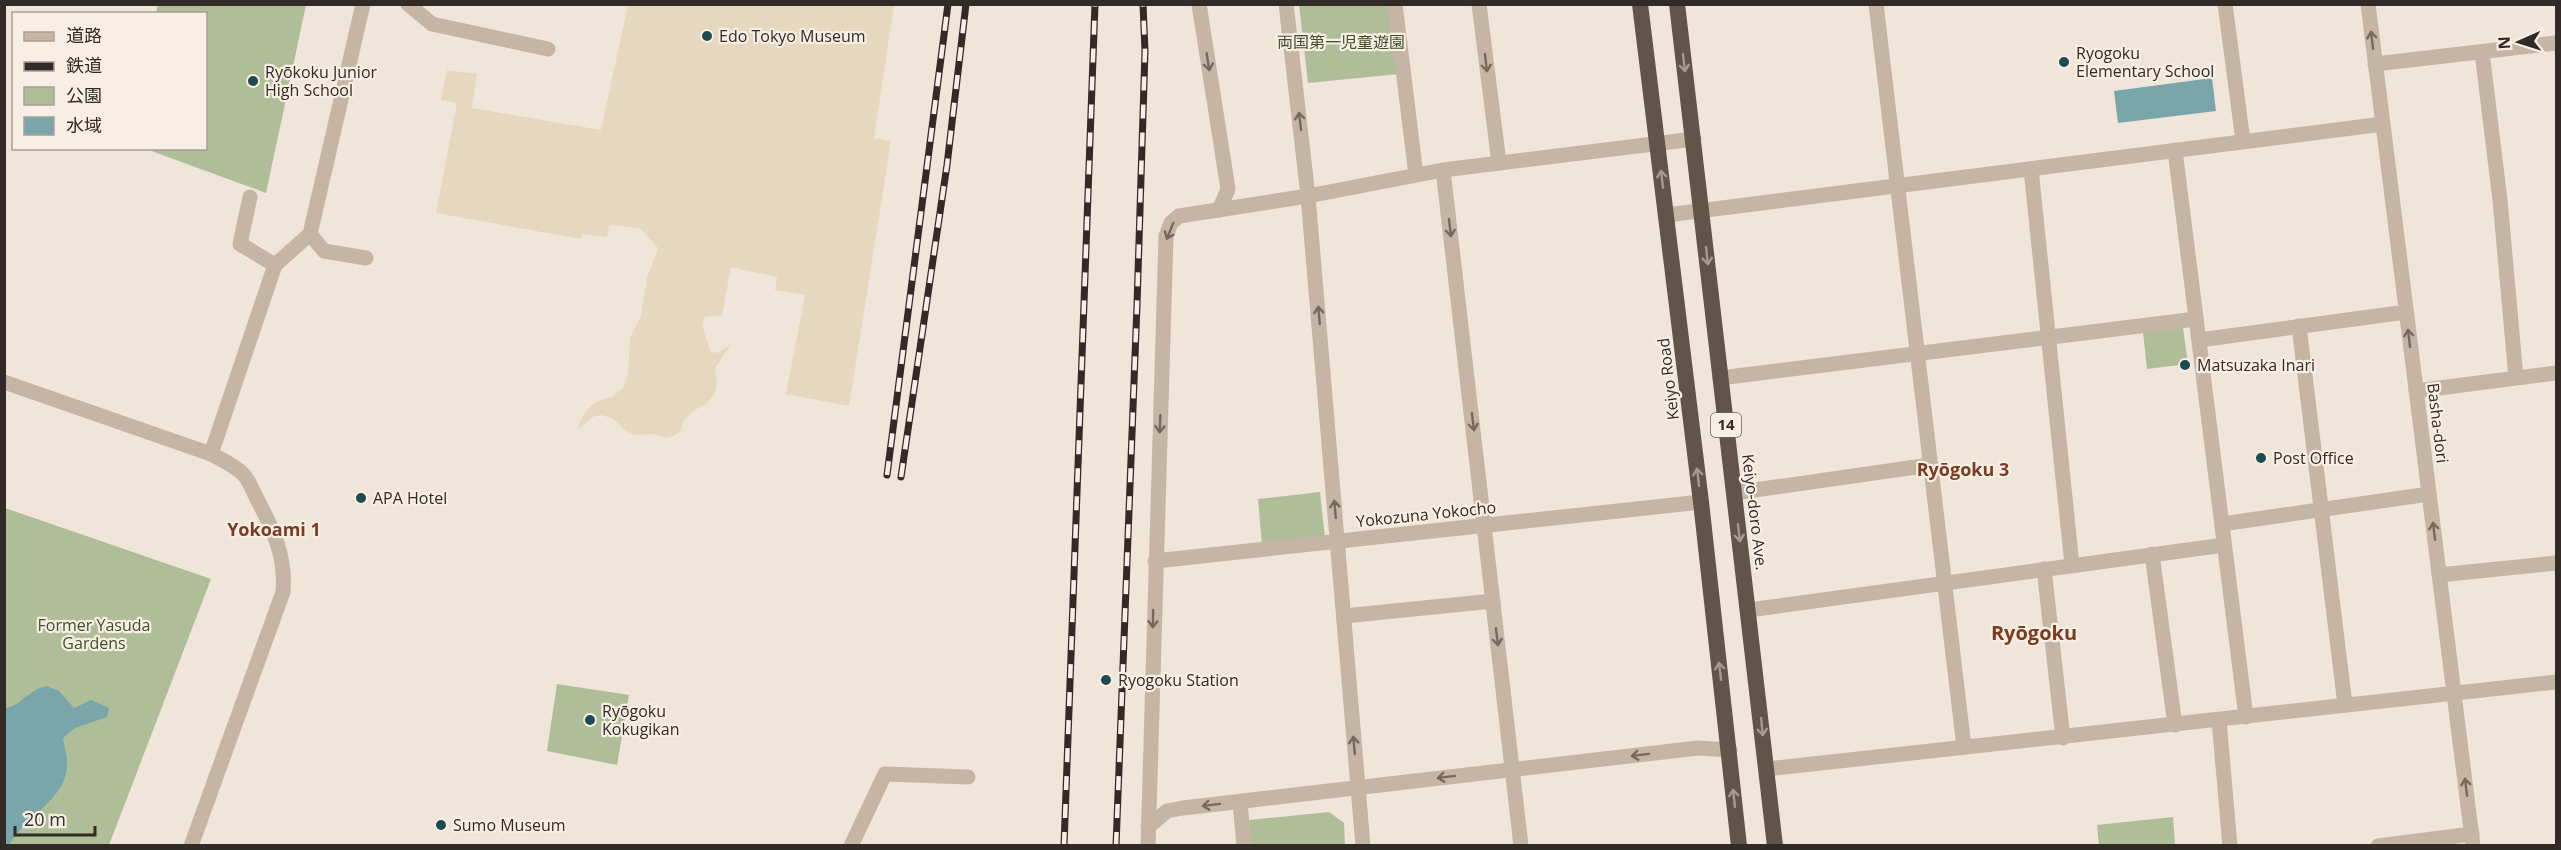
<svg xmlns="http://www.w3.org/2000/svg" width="2561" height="850" viewBox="0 0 2561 850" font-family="'Open Sans','Noto Sans JP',sans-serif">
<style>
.green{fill:#afbd99}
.plaza{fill:#e6d7bf}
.water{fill:#79a6aa}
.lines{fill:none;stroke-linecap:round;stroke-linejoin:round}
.service{stroke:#c6b5a5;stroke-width:15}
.minor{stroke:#c6b5a5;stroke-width:15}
.tertiary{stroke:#c6b5a5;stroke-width:15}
.trunk{stroke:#63544a;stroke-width:16}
.rail-casing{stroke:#322a26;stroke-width:7}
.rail{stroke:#f7efe3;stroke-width:4.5;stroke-dasharray:14;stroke-linecap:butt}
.oneway{stroke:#75695f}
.oneway2{stroke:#a69a8f}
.poi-dot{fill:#1e4b51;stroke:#f7efe3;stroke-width:2}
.labels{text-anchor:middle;stroke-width:4.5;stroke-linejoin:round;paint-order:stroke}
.shield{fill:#f7efe3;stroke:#6d655f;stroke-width:1.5}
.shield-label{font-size:15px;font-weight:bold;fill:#322a26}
.poi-label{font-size:16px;fill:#322a26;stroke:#f7efe3;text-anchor:start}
.park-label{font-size:16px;fill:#404f2b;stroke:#f7efe3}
.street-label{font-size:16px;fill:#322a26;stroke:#f7efe3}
.neighbourhood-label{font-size:18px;font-weight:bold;fill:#7c3c24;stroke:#f7efe3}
.quarter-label{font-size:20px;font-weight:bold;fill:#7c3c24;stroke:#f7efe3}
</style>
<rect width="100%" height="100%" fill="#efe5d8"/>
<g class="green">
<polygon points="158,5 306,5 266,193 146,149 206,148 206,14 156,13"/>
<polygon points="1299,5 1390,5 1399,74 1308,83"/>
<polygon points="2183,328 2188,364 2147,369 2143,332"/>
<polygon points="1320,492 1325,538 1262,545 1258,499"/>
<polygon points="5,508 211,579 109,845 5,846"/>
<polygon points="557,684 629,695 617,765 547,751"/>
<polygon points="1329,812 1344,823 1345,845 1251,845 1249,820"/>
<polygon points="2173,817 2175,845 2099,845 2097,825"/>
</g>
<polygon class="plaza" points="628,5 894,5 874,138 891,141 849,406 786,394 805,295 775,290 777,277 731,267 722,315 705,317 702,325 711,353 719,352 731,344 715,368 717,385 714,395 706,404 693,411 684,420 681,430 674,436 666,438 654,434 635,435 626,431 613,419 602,415 592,417 579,429 580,421 586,411 597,401 612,397 623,388 628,375 630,338 641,316 647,278 658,248 640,228 609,225 607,237 582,234 581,239 436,213 457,103 441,100 447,70 477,74 472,108 601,130"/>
<g class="water">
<polygon points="2212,78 2216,111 2118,123 2114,91"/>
<path d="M47,686L59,691L74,708L91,700L109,708L107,717L75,728L63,738C64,746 67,754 67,762C69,798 26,815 9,845H5V708C20,707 29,689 47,686Z"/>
</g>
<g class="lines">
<g class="service">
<polyline points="363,4 310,234 324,251 366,258"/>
<polyline points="408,4 432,24 548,49"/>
<polyline points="1395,4 1416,175"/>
<polyline points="2225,4 2243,141"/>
<polyline points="2482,52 2500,200 2516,378"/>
<polyline points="2031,169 2072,565"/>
<polyline points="250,197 240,244 275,265"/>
<polyline points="2299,326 2345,705"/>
<polyline points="211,454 275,265 310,234"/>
<polyline points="1734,493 1930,465"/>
<polyline points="2152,554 2175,725"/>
<polyline points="2044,569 2063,738"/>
<polyline points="2439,575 2556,563"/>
<polyline points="1344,616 1493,601"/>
<polyline points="1240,802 1244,846"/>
<polyline points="851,846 885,774 968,777"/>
<polyline points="2378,846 2472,834"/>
</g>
<g class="minor">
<polyline points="1199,4 1228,189 1219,210"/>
<polyline points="1286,4 1308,196 1363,846"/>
<polyline points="1479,4 1499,163"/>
<polyline points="1876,4 1964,747"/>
<polyline points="2368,4 2473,846"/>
<polyline points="2375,64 2556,43"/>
<polyline points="2175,150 2246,717"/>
<polyline points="1443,170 1521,846"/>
<polyline points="2199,340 2406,312"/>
<polyline points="1720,378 2196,319"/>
<polyline points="2416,391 2556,373"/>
<polyline points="2222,524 2429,494"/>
<polyline points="1155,561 1701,502"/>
<polyline points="1749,610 2224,545"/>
<polyline points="2219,720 2230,846"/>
<polyline points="1148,827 1167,811 1183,808 1698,748 1730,750"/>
</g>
<g class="tertiary">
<polyline points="1667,215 2383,124"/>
<path d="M4,382L211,454C222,460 234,465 243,474C249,480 253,491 257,499C273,529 286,556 283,592L191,846"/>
<polyline points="1767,769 2556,682"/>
<polyline points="1148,846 1166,236 1171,223 1179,216 1308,196 1443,170 1694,139"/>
</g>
<g class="trunk">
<polyline points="1640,4 1701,502 1739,846"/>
<polyline points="1677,4 1775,846"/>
</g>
<defs>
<g id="rail">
<polyline points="887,475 948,4"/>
<polyline points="901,477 947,165 966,4"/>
<polyline points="1064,846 1095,4"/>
<polyline points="1116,846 1137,305 1145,51 1143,4"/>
</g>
</defs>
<use href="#rail" class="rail-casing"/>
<use href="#rail" class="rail"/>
</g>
<defs><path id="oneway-shaft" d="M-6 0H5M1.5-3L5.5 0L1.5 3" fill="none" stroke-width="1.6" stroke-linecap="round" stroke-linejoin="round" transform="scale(1.5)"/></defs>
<g class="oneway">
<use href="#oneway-shaft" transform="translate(2372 40) rotate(-97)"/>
<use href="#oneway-shaft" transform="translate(1208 62) rotate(81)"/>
<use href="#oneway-shaft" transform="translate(1486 63) rotate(83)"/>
<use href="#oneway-shaft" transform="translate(1300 121) rotate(-97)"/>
<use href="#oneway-shaft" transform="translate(1450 228) rotate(83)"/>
<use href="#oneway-shaft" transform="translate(1170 231) rotate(112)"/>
<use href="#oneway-shaft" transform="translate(1319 315) rotate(-95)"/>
<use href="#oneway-shaft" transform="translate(2409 338) rotate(-97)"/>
<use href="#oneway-shaft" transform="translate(1473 422) rotate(83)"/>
<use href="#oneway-shaft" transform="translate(1160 424) rotate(92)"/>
<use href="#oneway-shaft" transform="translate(1335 509) rotate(-95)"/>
<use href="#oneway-shaft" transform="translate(2434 531) rotate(-97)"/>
<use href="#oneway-shaft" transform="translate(1153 619) rotate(91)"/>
<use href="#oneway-shaft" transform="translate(1497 637) rotate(83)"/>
<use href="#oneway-shaft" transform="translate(1354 745) rotate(-95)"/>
<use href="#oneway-shaft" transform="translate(1640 755) rotate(173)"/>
<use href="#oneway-shaft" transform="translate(1446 777) rotate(173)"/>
<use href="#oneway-shaft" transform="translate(2466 787) rotate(-97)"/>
<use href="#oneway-shaft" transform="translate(1211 805) rotate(173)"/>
</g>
<g class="oneway2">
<use href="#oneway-shaft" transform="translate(1684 63) rotate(83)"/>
<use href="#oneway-shaft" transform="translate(1662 179) rotate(-97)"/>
<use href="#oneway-shaft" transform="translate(1707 256) rotate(84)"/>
<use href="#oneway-shaft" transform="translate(1698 477) rotate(-97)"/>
<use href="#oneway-shaft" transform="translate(1739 533) rotate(83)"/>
<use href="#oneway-shaft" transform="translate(1720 671) rotate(-97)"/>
<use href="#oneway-shaft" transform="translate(1762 727) rotate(84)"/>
<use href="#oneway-shaft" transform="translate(1734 798) rotate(-96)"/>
</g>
<g class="poi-dot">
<circle cx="707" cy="36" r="6"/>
<circle cx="2064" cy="62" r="6"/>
<circle cx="253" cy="81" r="6"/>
<circle cx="2185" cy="365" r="6"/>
<circle cx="2261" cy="458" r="6"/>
<circle cx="361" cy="498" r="6"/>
<circle cx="1106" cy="680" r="6"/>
<circle cx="590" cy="720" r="6"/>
<circle cx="441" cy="825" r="6"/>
</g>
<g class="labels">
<rect class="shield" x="1711" y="413" width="30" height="24" rx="4.5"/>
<g class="shield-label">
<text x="1726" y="430">14</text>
</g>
<g class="poi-label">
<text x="719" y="42">Edo Tokyo Museum</text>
<text x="2076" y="59">Ryogoku<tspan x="2076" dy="18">Elementary School</tspan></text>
<text x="265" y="78">Ryōkoku Junior<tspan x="265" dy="18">High School</tspan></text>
<text x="2197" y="371">Matsuzaka Inari</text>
<text x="2273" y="464">Post Office</text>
<text x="373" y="504">APA Hotel</text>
<text x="1118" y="686">Ryogoku Station</text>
<text x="602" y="717">Ryōgoku<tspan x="602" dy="18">Kokugikan</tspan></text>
<text x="453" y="831">Sumo Museum</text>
</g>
<g class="park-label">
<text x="1341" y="48">両国第一児童遊園</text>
<text x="94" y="631">Former Yasuda<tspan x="94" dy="18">Gardens</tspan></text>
</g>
<g class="street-label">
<text transform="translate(1668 379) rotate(-97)" y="6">Keiyo Road</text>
<text transform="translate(2438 423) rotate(83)" y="6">Basha-dori</text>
<text transform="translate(1755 512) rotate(83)" y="6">Keiyo-doro Ave.</text>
<text transform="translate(1426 514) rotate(-6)" y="6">Yokozuna Yokocho</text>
</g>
<g class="neighbourhood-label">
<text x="1963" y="476">Ryōgoku 3</text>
<text x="274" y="536">Yokoami 1</text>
</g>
<g class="quarter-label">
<text x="2034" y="640">Ryōgoku</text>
</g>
</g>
<rect width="2561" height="850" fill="none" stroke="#322a26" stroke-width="12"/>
<rect x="12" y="12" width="195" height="138" fill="#f7efe3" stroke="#a8a097" stroke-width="1.5"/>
<rect x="24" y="32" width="30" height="9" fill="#c6b5a5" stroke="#a8a097" stroke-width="1.5"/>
<text x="66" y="42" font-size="18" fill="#322a26">道路</text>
<rect x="24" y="62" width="30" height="9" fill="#322a26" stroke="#a8a097" stroke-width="1.5"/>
<text x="66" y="72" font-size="18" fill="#322a26">鉄道</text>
<rect x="24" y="87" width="30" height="18" fill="#afbd99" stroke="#a8a097" stroke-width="1.5"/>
<text x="66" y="102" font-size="18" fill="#322a26">公園</text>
<rect x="24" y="117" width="30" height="18" fill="#79a6aa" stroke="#a8a097" stroke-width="1.5"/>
<text x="66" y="132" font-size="18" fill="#322a26">水域</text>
<g transform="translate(2519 42) rotate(267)" stroke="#f7efe3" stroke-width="4.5" paint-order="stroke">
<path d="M0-4.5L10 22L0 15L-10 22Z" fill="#322a26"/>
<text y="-9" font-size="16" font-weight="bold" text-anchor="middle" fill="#322a26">N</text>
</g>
<path d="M15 826v9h80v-9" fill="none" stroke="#322a26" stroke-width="3"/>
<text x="24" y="826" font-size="18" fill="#322a26" stroke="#f7efe3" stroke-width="4.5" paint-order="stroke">20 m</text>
</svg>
